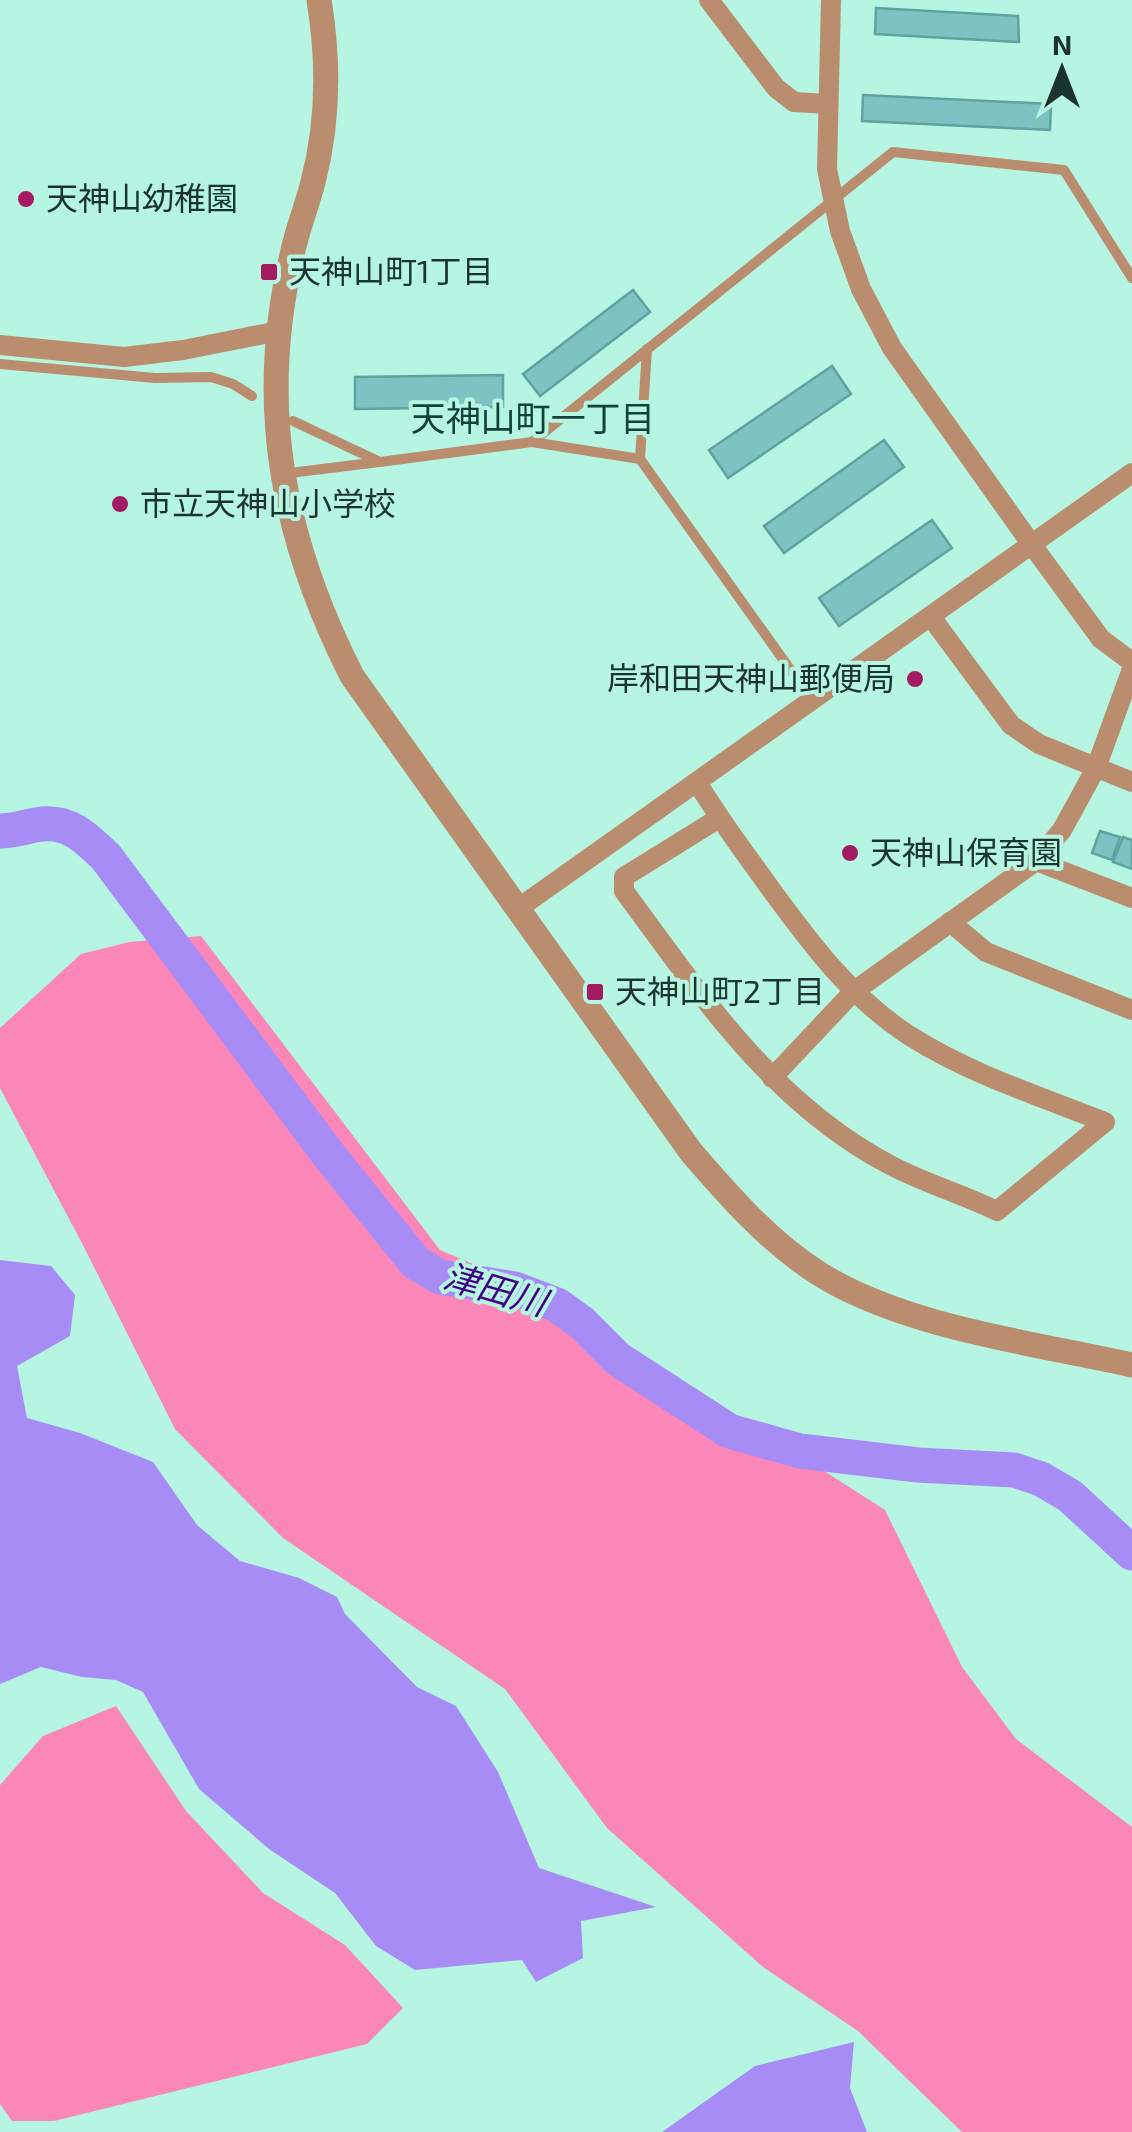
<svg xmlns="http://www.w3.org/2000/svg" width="1132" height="2132" viewBox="0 0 1132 2132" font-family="'Exo 2','Noto Sans JP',sans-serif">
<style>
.forest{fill:#fb86b8}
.water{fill:#a88cf6}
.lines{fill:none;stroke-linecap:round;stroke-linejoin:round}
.river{stroke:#a88cf6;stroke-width:35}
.building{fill:#7ec3c2;stroke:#5ea2a1;stroke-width:2.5}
.service{stroke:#ba8d6f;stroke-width:10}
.minor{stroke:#ba8d6f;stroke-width:20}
.tertiary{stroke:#ba8d6f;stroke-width:25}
.poi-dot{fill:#a41b64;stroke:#b5f5e2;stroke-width:4}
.labels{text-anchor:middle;stroke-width:8;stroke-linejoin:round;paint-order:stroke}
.poi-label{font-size:32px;fill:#1b352e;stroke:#b5f5e2;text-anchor:start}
.neighbourhood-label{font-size:35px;fill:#114237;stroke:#b5f5e2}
.water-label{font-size:35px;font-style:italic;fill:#410086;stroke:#b5f5e2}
</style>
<rect width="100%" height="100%" fill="#b5f5e2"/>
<g class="forest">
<polygon points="201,936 440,1250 555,1299 885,1510 962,1667 1016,1739 1132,1827 1132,2132 962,2132 858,2031 763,1967 607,1828 505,1689 283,1538 175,1429 85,1249 0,1088 0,1028 81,954 129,942"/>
<polygon points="116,1706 186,1811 263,1893 345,1945 403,2008 367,2044 54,2121 12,2121 0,2104 0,1785 43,1736"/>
</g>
<g class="water">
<polygon points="0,1260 51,1266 75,1295 70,1336 17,1366 27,1418 80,1433 153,1462 197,1525 240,1561 299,1578 337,1597 345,1614 417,1687 456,1706 498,1772 539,1868 656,1907 581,1921 583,1958 536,1982 522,1960 415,1970 376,1946 335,1893 269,1849 199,1789 143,1692 116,1680 82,1677 41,1667 0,1684"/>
<polygon points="854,2042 850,2088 867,2132 662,2132 755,2066"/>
</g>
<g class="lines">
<path class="river" d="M0,831C14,831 27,826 42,824C70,821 87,839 106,857L331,1158L416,1263L440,1277L515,1289L557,1305L582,1323L618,1359L729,1431L800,1451L918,1465L1014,1470L1041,1479L1070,1496L1132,1553"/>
</g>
<g class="building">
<polygon points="876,8 1018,16 1019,42 875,34"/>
<polygon points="863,95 1051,104 1050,130 862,121"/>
<polygon points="633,290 650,312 540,396 523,374"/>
<polygon points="832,366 851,394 728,478 709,450"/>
<polygon points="503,375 503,407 355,409 355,377"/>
<polygon points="884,440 904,467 784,553 764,526"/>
<polygon points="932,520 952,548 839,626 819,598"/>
<polygon points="1100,831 1120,837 1112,860 1092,853"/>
<polygon points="1123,837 1132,840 1132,869 1113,862"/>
</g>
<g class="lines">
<g class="service">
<polyline points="0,364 155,378 211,377 233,384 252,396"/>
<polyline points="293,421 380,462 532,442 640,459 812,700"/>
<polyline points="532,442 893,152 1064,170 1132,278"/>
<polyline points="640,459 647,349"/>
<polyline points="282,474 379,462"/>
</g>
<g class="minor">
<polyline points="709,0 776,88 794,102 827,104"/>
<polyline points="831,0 827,169 840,231 861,289 892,348 1032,545 1101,639 1132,662"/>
<polyline points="0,345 124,357 183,350 279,331"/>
<polyline points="931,617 1011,725 1039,744 1132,782"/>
<path d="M697,782C719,819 745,853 770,888C811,944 851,998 910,1036C970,1074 1039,1096 1105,1122L997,1211C962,1194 924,1183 890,1165C773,1104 700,994 624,891V877L719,818"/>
<polyline points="1036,861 1132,898"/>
<polyline points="516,910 1132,473"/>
<polyline points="950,922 986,952 1132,1010"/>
<polyline points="772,1078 853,992 1036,861 1062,830 1096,768 1132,669"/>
</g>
<path class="tertiary" d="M319,0C329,61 329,121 313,182C307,206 297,230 292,255C256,406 283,540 352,676L691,1152C729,1196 768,1241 818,1273C903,1327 1034,1343 1132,1365"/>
</g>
<g class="poi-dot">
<circle cx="26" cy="199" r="10"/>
<rect x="259" y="262" width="20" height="20" rx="5"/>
<circle cx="120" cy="504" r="10"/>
<circle cx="915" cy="679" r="10"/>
<circle cx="850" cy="853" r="10"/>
<rect x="585" y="982" width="20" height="20" rx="5"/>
</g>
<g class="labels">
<g class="poi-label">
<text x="46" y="210">天神山幼稚園</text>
<text x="289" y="283">天神山町1丁目</text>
<text x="140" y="515">市立天神山小学校</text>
<text x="895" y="690" text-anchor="end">岸和田天神山郵便局</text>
<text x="870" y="864">天神山保育園</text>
<text x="615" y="1003">天神山町2丁目</text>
</g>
<g class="neighbourhood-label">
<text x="533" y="431">天神山町一丁目</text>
</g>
<g class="water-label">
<text transform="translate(495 1290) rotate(16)" y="12">津田川</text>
</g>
</g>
<g transform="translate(1062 70)" stroke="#b5f5e2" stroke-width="8" paint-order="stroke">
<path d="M0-8L18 38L0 25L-18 38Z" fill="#1b352e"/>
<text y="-15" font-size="28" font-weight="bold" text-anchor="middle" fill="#1b352e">N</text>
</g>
</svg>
